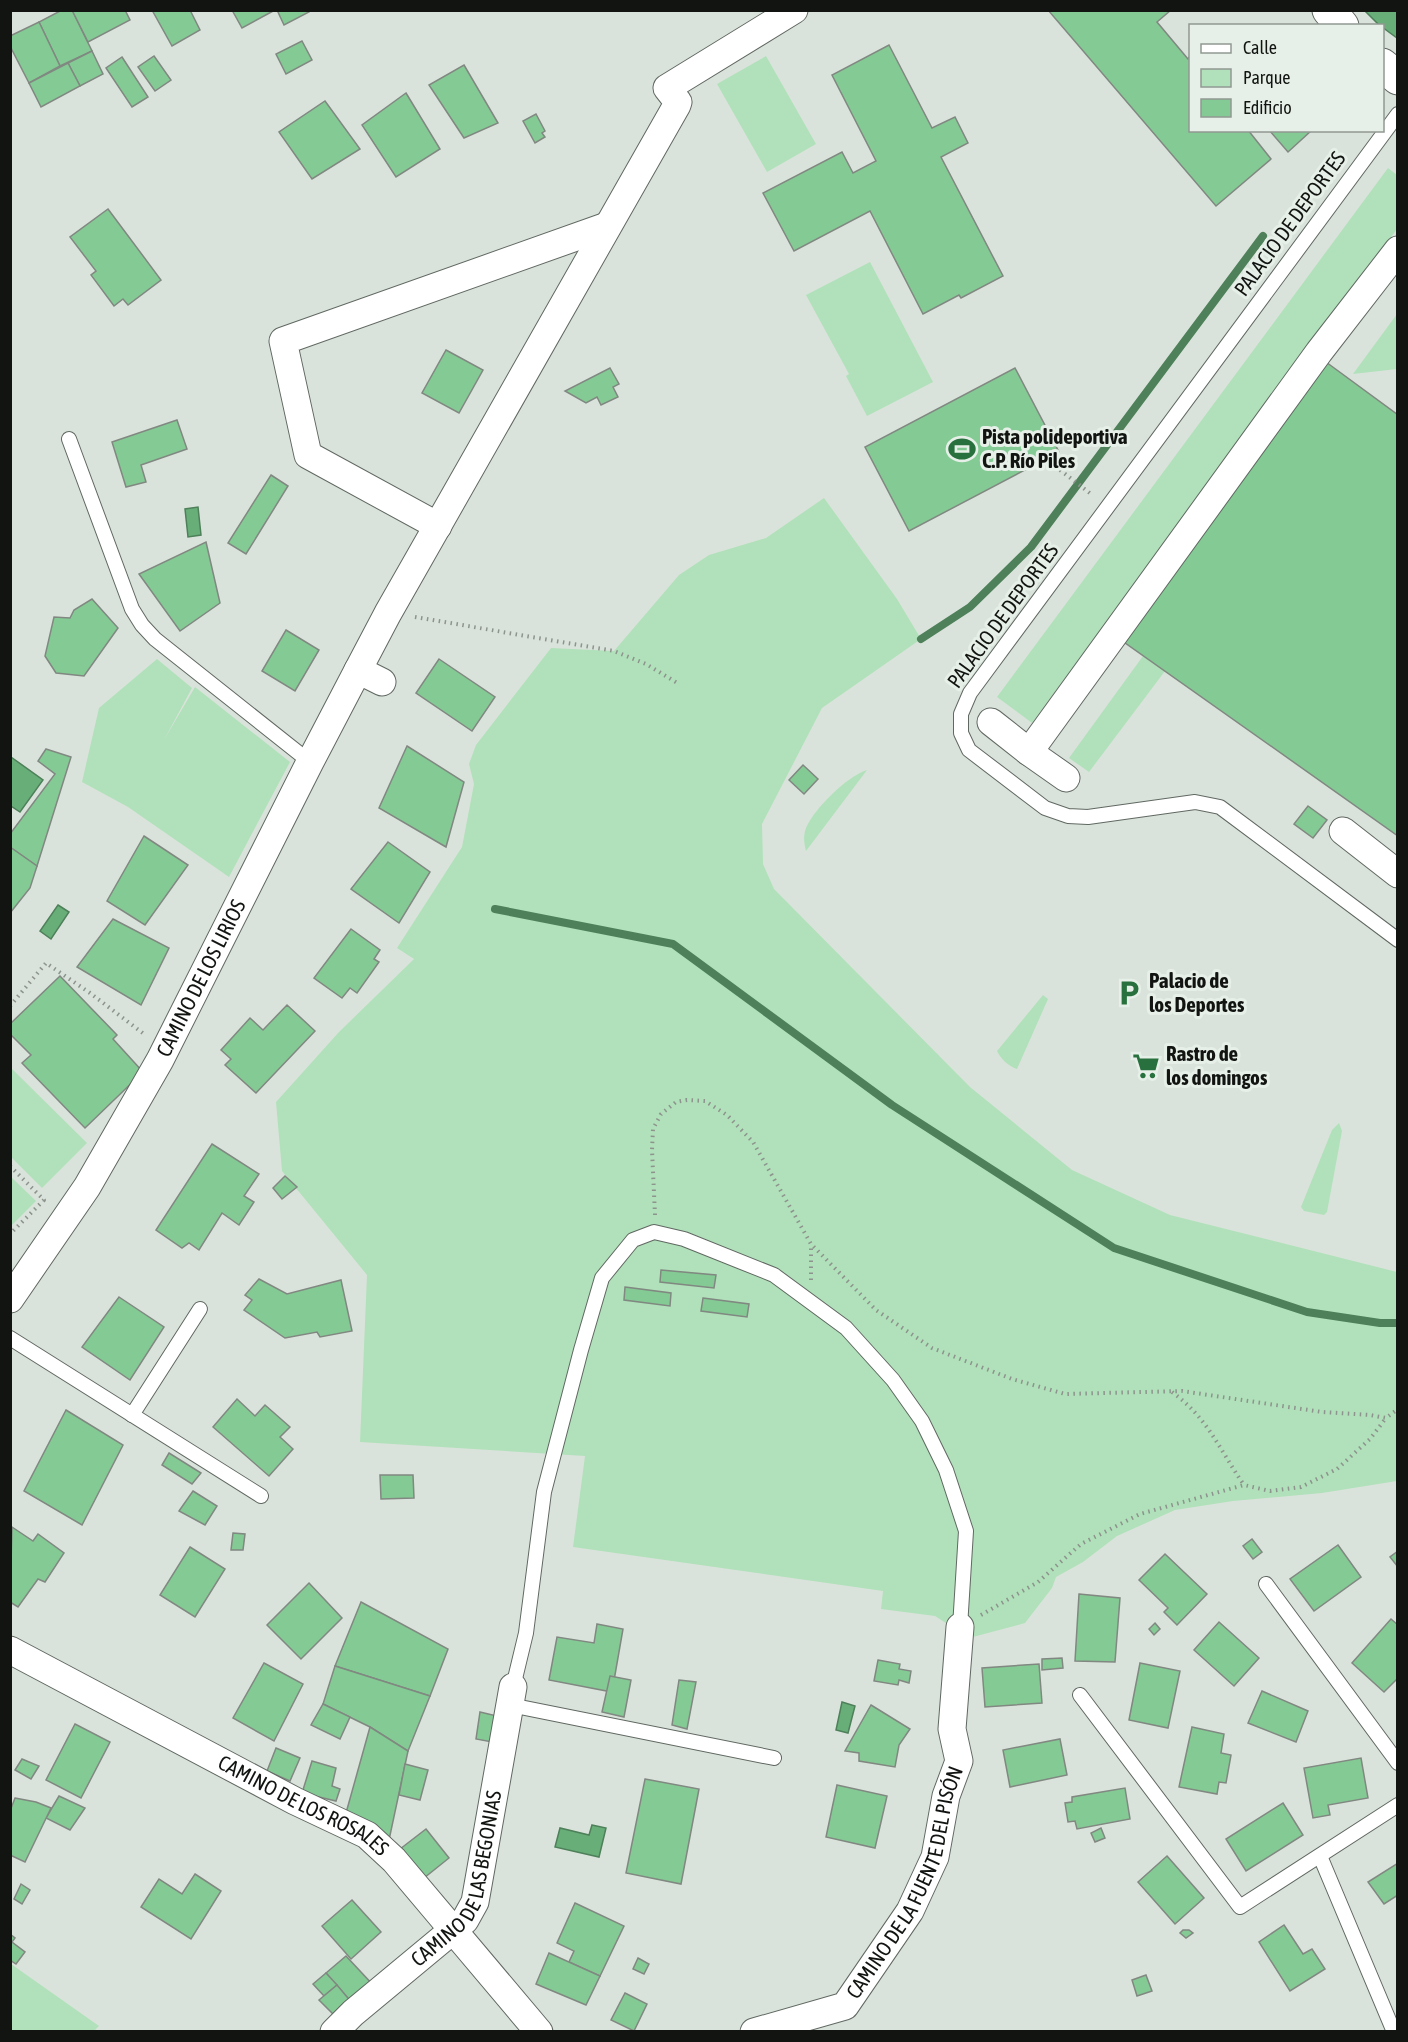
<svg xmlns="http://www.w3.org/2000/svg" width="1408" height="2042" viewBox="0 0 1408 2042" font-family="'Asap Condensed',sans-serif">
<style>
.green{fill:#b1e1ba}
.water{fill:#68ae79;stroke:#4e805a;stroke-width:1.5}
.lines{fill:none;stroke-linecap:round;stroke-linejoin:round}
.stream{stroke:#4e805a;stroke-width:8}
.building{fill:#84ca94;stroke:#808881;stroke-width:1.5}
.lane-casing{stroke:#606862;stroke-width:16}
.street-casing{stroke:#606862;stroke-width:29}
.secondary-casing{stroke:#606862;stroke-width:35}
.path{stroke:#8d938d;stroke-width:4;stroke-dasharray:1.5 4.5;stroke-linecap:butt}
.lane{stroke:#fff;stroke-width:14}
.street{stroke:#fff;stroke-width:27}
.secondary{stroke:#fff;stroke-width:33}
.labels{text-anchor:middle;stroke-width:6;stroke-linejoin:round;paint-order:stroke}
.street-label{font-size:21px;fill:#111411;stroke:#e7f0e8}
.poi-label{font-size:21px;font-weight:bold;fill:#111411;stroke:#e7f0e8;text-anchor:start}
</style>
<rect width="100%" height="100%" fill="#dae3db"/>
<g class="green">
<polygon points="766,56 816,144 767,172 717,84"/>
<polygon points="1388,168 1397,175 1397,229 1032,723 997,697"/>
<polygon points="870,262 933,382 867,416 846,376 849,374 806,295"/>
<polygon points="1397,314 1397,369 1353,374"/>
<polygon points="824,498 897,599 921,639 822,708 762,824 763,864 774,889 970,1087 1072,1170 1170,1215 1397,1272 1397,1481 1322,1493 1233,1501 1175,1510 1117,1536 1083,1562 1056,1577 1052,1588 1025,1623 969,1638 935,1616 881,1609 883,1591 573,1547 585,1456 360,1442 367,1275 282,1171 276,1102 339,1032 414,959 397,948 462,847 474,784 469,764 476,745 551,648 614,651 679,575 709,555 766,538"/>
<polygon points="1143,656 1165,671 1089,772 1069,758"/>
<polygon points="157,659 192,688 164,740 195,687 290,762 229,877 128,807 82,782 99,708"/>
<path d="M867,770L806,851C804,843 803,836 806,828C814,809 847,776 867,770Z"/>
<path d="M1043,995L1048,999L1017,1069C1008,1066 1001,1059 997,1051Z"/>
<polygon points="10,1067 87,1143 42,1188 11,1157"/>
<polygon points="1339,1123 1342,1131 1327,1212 1324,1215 1304,1211 1301,1207 1332,1130"/>
<polygon points="10,1176 36,1201 11,1226 10,1226"/>
<polygon points="11,1964 99,2026 94,2031 11,2031"/>
</g>
<g class="water">
<polygon points="1365,11 1397,11 1397,38 1378,24"/>
<polygon points="198,507 201,535 188,537 185,509"/>
<polygon points="11,757 43,780 20,812 11,806"/>
<polygon points="58,905 69,912 51,939 40,931"/>
<polygon points="842,1702 855,1706 848,1733 836,1730"/>
<polygon points="592,1825 606,1828 599,1857 555,1847 560,1828 589,1835"/>
</g>
<g class="lines">
<g class="stream">
<polyline points="921,639 970,607 1031,547 1263,236"/>
<polyline points="495,909 673,944 892,1105 1114,1248 1307,1312 1380,1323 1398,1323"/>
</g>
</g>
<g class="building">
<polygon points="62,10 72,10 92,51 60,66 39,22"/>
<polygon points="72,10 125,10 130,20 88,42"/>
<polygon points="152,10 190,10 200,30 172,46"/>
<polygon points="232,10 275,10 242,28"/>
<polygon points="277,10 308,10 309,12 284,25"/>
<polygon points="1048,10 1171,10 1157,22 1188,59 1190,56 1190,130 1248,130 1271,159 1216,206"/>
<polygon points="39,22 60,66 29,83 10,46 10,36"/>
<polygon points="302,41 312,60 286,74 276,54"/>
<polygon points="889,45 932,128 955,117 968,143 941,157 1003,276 961,298 959,295 923,314 870,211 794,251 763,193 842,152 853,173 876,161 832,75"/>
<polygon points="92,51 103,74 80,86 68,63"/>
<polygon points="154,56 171,80 155,91 138,67"/>
<polygon points="122,57 148,97 132,107 106,68"/>
<polygon points="68,63 80,86 41,107 29,83"/>
<polygon points="464,65 498,123 464,138 429,85"/>
<polygon points="406,93 440,149 396,177 362,125"/>
<polygon points="325,101 360,149 312,179 279,132"/>
<polygon points="536,114 545,131 542,133 545,137 535,143 523,121"/>
<polygon points="1269,130 1312,130 1288,152"/>
<polygon points="108,209 161,280 128,305 123,299 114,306 91,275 96,271 70,237"/>
<polygon points="446,350 483,370 459,413 422,393"/>
<polygon points="1326,362 1398,415 1398,836 1121,640"/>
<polygon points="610,368 619,384 613,387 618,397 601,405 597,397 586,403 565,391"/>
<polygon points="1015,368 1059,452 909,531 865,447"/>
<polygon points="177,420 187,449 141,465 146,482 126,487 112,442"/>
<polygon points="271,475 288,486 246,554 228,543"/>
<polygon points="206,542 220,603 180,631 139,574"/>
<polygon points="92,599 118,628 84,676 56,673 45,656 54,617 70,618 74,610"/>
<polygon points="286,630 319,650 295,691 262,671"/>
<polygon points="439,659 495,697 472,731 416,693"/>
<polygon points="407,746 464,782 446,847 379,808"/>
<polygon points="46,749 71,757 37,866 10,847 10,834 55,774 38,761"/>
<polygon points="803,765 818,779 804,794 789,780"/>
<polygon points="1308,806 1327,820 1313,838 1294,824"/>
<polygon points="144,836 188,865 145,925 107,901"/>
<polygon points="388,842 430,872 399,923 351,889"/>
<polygon points="10,847 37,866 30,888 10,913"/>
<polygon points="113,919 169,948 141,1005 77,967"/>
<polygon points="351,929 380,950 374,959 379,962 357,993 350,988 342,998 314,978"/>
<polygon points="60,976 117,1035 113,1039 143,1072 85,1128 22,1063 31,1055 10,1034 10,1024"/>
<polygon points="287,1005 315,1031 256,1093 225,1065 231,1059 221,1050 250,1018 263,1030"/>
<polygon points="212,1144 259,1174 244,1196 254,1202 239,1225 222,1213 199,1250 189,1243 182,1248 156,1230"/>
<polygon points="285,1176 297,1187 282,1199 273,1188"/>
<polygon points="661,1270 716,1275 714,1288 660,1282"/>
<polygon points="259,1279 287,1294 341,1280 352,1331 320,1337 317,1332 285,1338 244,1310 252,1300 245,1295"/>
<polygon points="625,1287 671,1293 670,1306 624,1300"/>
<polygon points="119,1297 164,1327 130,1380 82,1347"/>
<polygon points="703,1298 749,1304 747,1317 701,1311"/>
<polygon points="237,1399 255,1416 265,1405 290,1427 280,1437 293,1449 269,1476 213,1427"/>
<polygon points="66,1410 123,1445 82,1525 24,1491"/>
<polygon points="169,1453 201,1473 192,1484 162,1465"/>
<polygon points="380,1475 413,1475 414,1498 381,1499"/>
<polygon points="193,1491 217,1506 205,1525 179,1511"/>
<polygon points="12,1527 33,1541 38,1534 64,1553 45,1582 38,1579 18,1607 10,1602"/>
<polygon points="233,1533 245,1534 243,1550 231,1550"/>
<polygon points="1252,1539 1262,1552 1253,1559 1243,1546"/>
<polygon points="1338,1545 1361,1577 1314,1611 1290,1579"/>
<polygon points="190,1547 225,1569 195,1617 160,1595"/>
<polygon points="1398,1551 1398,1567 1390,1557"/>
<polygon points="1165,1554 1207,1594 1177,1625 1164,1612 1168,1608 1139,1580"/>
<polygon points="309,1583 342,1618 301,1659 267,1625"/>
<polygon points="1079,1594 1120,1598 1115,1662 1075,1661"/>
<polygon points="361,1602 448,1649 430,1696 335,1666"/>
<polygon points="1391,1619 1398,1625 1398,1678 1384,1692 1352,1663"/>
<polygon points="1219,1622 1259,1658 1234,1686 1194,1650"/>
<polygon points="1155,1623 1160,1629 1154,1635 1149,1629"/>
<polygon points="597,1624 623,1629 612,1692 549,1680 557,1637 594,1643"/>
<polygon points="1062,1658 1063,1668 1042,1670 1042,1659"/>
<polygon points="878,1660 900,1664 899,1669 911,1671 909,1683 899,1680 898,1685 874,1681"/>
<polygon points="264,1663 303,1684 274,1741 233,1718"/>
<polygon points="1140,1663 1180,1671 1168,1728 1129,1720"/>
<polygon points="1039,1664 1042,1703 985,1707 982,1668"/>
<polygon points="335,1666 430,1696 408,1751 370,1727 323,1704"/>
<polygon points="610,1676 631,1680 624,1717 602,1712"/>
<polygon points="679,1680 696,1682 687,1729 672,1725"/>
<polygon points="1262,1691 1308,1711 1296,1742 1248,1723"/>
<polygon points="323,1704 350,1717 340,1739 311,1725"/>
<polygon points="871,1705 910,1729 899,1745 895,1767 859,1761 859,1753 845,1751"/>
<polygon points="480,1712 497,1716 492,1742 476,1739"/>
<polygon points="75,1724 110,1742 81,1798 46,1780"/>
<polygon points="370,1727 408,1751 389,1840 346,1813"/>
<polygon points="1192,1727 1224,1734 1221,1753 1231,1755 1226,1783 1219,1782 1217,1794 1179,1787"/>
<polygon points="1060,1739 1067,1775 1010,1787 1003,1750"/>
<polygon points="276,1748 300,1758 290,1781 267,1771"/>
<polygon points="1361,1758 1368,1798 1328,1805 1330,1815 1313,1818 1304,1768"/>
<polygon points="22,1759 39,1766 31,1779 15,1770"/>
<polygon points="312,1761 336,1768 332,1786 340,1789 336,1801 302,1793"/>
<polygon points="405,1764 428,1770 420,1800 399,1795"/>
<polygon points="645,1779 699,1789 681,1884 626,1873"/>
<polygon points="837,1785 887,1796 875,1848 826,1837"/>
<polygon points="1125,1788 1130,1819 1077,1829 1075,1821 1068,1822 1065,1803 1072,1802 1072,1797"/>
<polygon points="59,1796 85,1808 70,1830 46,1818"/>
<polygon points="15,1798 36,1802 51,1808 25,1862 10,1855 10,1811"/>
<polygon points="1283,1803 1303,1835 1246,1871 1226,1839"/>
<polygon points="1101,1828 1105,1838 1095,1842 1091,1833"/>
<polygon points="426,1829 449,1858 424,1878 400,1849"/>
<polygon points="1167,1856 1204,1898 1175,1924 1138,1882"/>
<polygon points="1398,1863 1398,1895 1384,1904 1368,1882"/>
<polygon points="195,1874 221,1891 191,1939 141,1907 159,1879 182,1894"/>
<polygon points="21,1884 30,1890 22,1904 14,1899"/>
<polygon points="352,1900 381,1932 351,1959 322,1926"/>
<polygon points="575,1903 624,1926 600,1976 569,1962 574,1951 557,1943"/>
<polygon points="1284,1925 1303,1954 1312,1949 1325,1969 1290,1991 1259,1942"/>
<polygon points="1183,1930 1189,1930 1193,1933 1186,1938 1180,1933"/>
<polygon points="10,1934 15,1938 12,1942 25,1952 16,1964 10,1960"/>
<polygon points="549,1953 600,1976 586,2005 536,1984"/>
<polygon points="346,1956 374,1986 352,2003 326,1973"/>
<polygon points="638,1958 649,1964 644,1974 633,1969"/>
<polygon points="326,1973 337,1985 324,1996 313,1984"/>
<polygon points="1146,1975 1152,1991 1137,1996 1132,1980"/>
<polygon points="337,1985 352,2003 336,2017 319,2000"/>
<polygon points="625,1993 647,2004 634,2031 611,2020"/>
</g>
<g class="lines">
<defs>
<g id="lane">
<polyline points="1398,114 970,693 961,714 961,733 969,750 1045,808 1068,816 1088,817 1195,802 1220,807 1398,940"/>
<polyline points="69,439 132,609 142,625 155,639 310,762"/>
<polyline points="10,1338 261,1496"/>
<polyline points="132,1415 200,1309"/>
<polyline points="1266,1584 1398,1763"/>
<polyline points="513,1687 526,1633 544,1492 581,1350 602,1278 633,1240 654,1232 684,1239 774,1275 846,1328 893,1380 922,1421 946,1470 966,1531 960,1627"/>
<polyline points="1080,1695 1240,1907 1398,1805"/>
<polyline points="510,1705 774,1758"/>
<polyline points="1320,1856 1394,2032"/>
</g>
<g id="street">
<polyline points="438,526 308,455 283,341 607,226"/>
<polyline points="358,670 388,613 677,105 678,102 667,88 794,10"/>
<polyline points="991,722 1029,752"/>
<polyline points="1066,778 1029,752 1319,352 1398,250"/>
<polyline points="1343,831 1398,874"/>
<path id="s1" d="M10,1299L87,1187L160,1060L310,762L358,670L382,682"/>
<path id="s2" d="M10,1650L295,1801L367,1835L394,1860L539,2032"/>
<path id="s3" d="M334,2032L353,2013L465,1920L475,1902L513,1687"/>
<path id="s4" d="M754,2032L845,2006L910,1911L935,1857L946,1796L959,1761L952,1729L960,1627"/>
</g>
<g id="secondary">
<polyline points="1329,10 1342,26"/>
<polyline points="1382,65 1398,78"/>
</g>
</defs>
<use href="#lane" class="lane-casing"/>
<use href="#street" class="street-casing"/>
<use href="#secondary" class="secondary-casing"/>
<g class="path">
<polyline points="1060,470 1091,494"/>
<polyline points="415,617 614,651 646,664 679,684"/>
<polyline points="10,1006 46,963 90,993 144,1034"/>
<polyline points="10,1166 44,1200 10,1234"/>
<polyline points="655,1215 652,1150 653,1129 661,1114 676,1102 687,1100 705,1101 727,1115 753,1142 811,1244 876,1310 932,1348 1012,1379 1065,1394 1182,1391 1322,1412 1370,1415 1386,1418 1398,1409"/>
<polyline points="811,1280 811,1245"/>
<path d="M1172,1392C1208,1418 1219,1449 1244,1485"/>
<polyline points="981,1615 1038,1582 1081,1544 1140,1514 1244,1485 1270,1491 1301,1487 1337,1469 1370,1439 1386,1418"/>
</g>
<use href="#lane" class="lane"/>
<use href="#street" class="street"/>
<use href="#secondary" class="secondary"/>
</g>
<defs>
<symbol id="stadium-bare" viewBox="-9 -9 18 18"><path d="M0-5a6.5 5 0 1 0 0 10a6.5 5 0 1 0 0-10ZM-3.5-1.8h7v3.6h-7Z" fill="#28713e" stroke="#e7f0e8" stroke-width="2.5" paint-order="stroke"/></symbol>
<symbol id="parking-bare" viewBox="-9 -9 18 18"><path d="M-3.5-5.5H1a3.5 3.5 0 0 1 0 7H-1V5.5H-3.5ZM-1-3.4V-.6H.8a1.4 1.4 0 0 0 0-2.8Z" fill="#28713e" stroke="#e7f0e8" stroke-width="2.5" paint-order="stroke"/></symbol>
<symbol id="supermarket-bare" viewBox="-9 -9 18 18"><path d="M-6-5.5h2.5l.6 2H6L4.5 2H-2.5L-4.4-4H-6ZM-1.5 3.2a1.3 1.3 0 1 0 .1 0ZM3 3.2a1.3 1.3 0 1 0 .1 0Z" fill="#28713e" stroke="#e7f0e8" stroke-width="2.5" paint-order="stroke"/></symbol>
</defs>
<g fill-rule="evenodd">
<use href="#stadium-bare" x="943" y="430" width="38" height="38"/>
<use href="#parking-bare" x="1110" y="974" width="38" height="38"/>
<use href="#supermarket-bare" x="1127" y="1047" width="38" height="38"/>
</g>
<g class="labels">
<g class="street-label">
<text transform="translate(1290 224) rotate(-54)" y="7">PALACIO DE DEPORTES</text>
<text transform="translate(1003 616) rotate(-54)" y="7">PALACIO DE DEPORTES</text>
<text dy="7" stroke="none"><textPath href="#s1" startOffset="374">CAMINO DE LOS LIRIOS</textPath></text>
<text dy="7" stroke="none"><textPath href="#s2" startOffset="332">CAMINO DE LOS ROSALES</textPath></text>
<text dy="7" stroke="none"><textPath href="#s3" startOffset="206">CAMINO DE LAS BEGONIAS</textPath></text>
<text dy="7" stroke="none"><textPath href="#s4" startOffset="234">CAMINO DE LA FUENTE DEL PISÓN</textPath></text>
</g>
<g class="poi-label">
<text x="982" y="444">Pista polideportiva<tspan x="982" dy="24">C.P. Río Piles</tspan></text>
<text x="1149" y="988">Palacio de<tspan x="1149" dy="24">los Deportes</tspan></text>
<text x="1166" y="1061">Rastro de<tspan x="1166" dy="24">los domingos</tspan></text>
</g>
</g>
<rect width="1408" height="2042" fill="none" stroke="#111411" stroke-width="24"/>
<rect x="1189" y="24" width="195" height="108" fill="#e7f0e8" stroke="#919892" stroke-width="1.5"/>
<rect x="1201" y="44" width="30" height="9" fill="#ffffff" stroke="#919892" stroke-width="1.5"/>
<text x="1243" y="54" font-size="18" fill="#111411">Calle</text>
<rect x="1201" y="69" width="30" height="18" fill="#b1e1ba" stroke="#919892" stroke-width="1.5"/>
<text x="1243" y="84" font-size="18" fill="#111411">Parque</text>
<rect x="1201" y="99" width="30" height="18" fill="#84ca94" stroke="#919892" stroke-width="1.5"/>
<text x="1243" y="114" font-size="18" fill="#111411">Edificio</text>
</svg>
